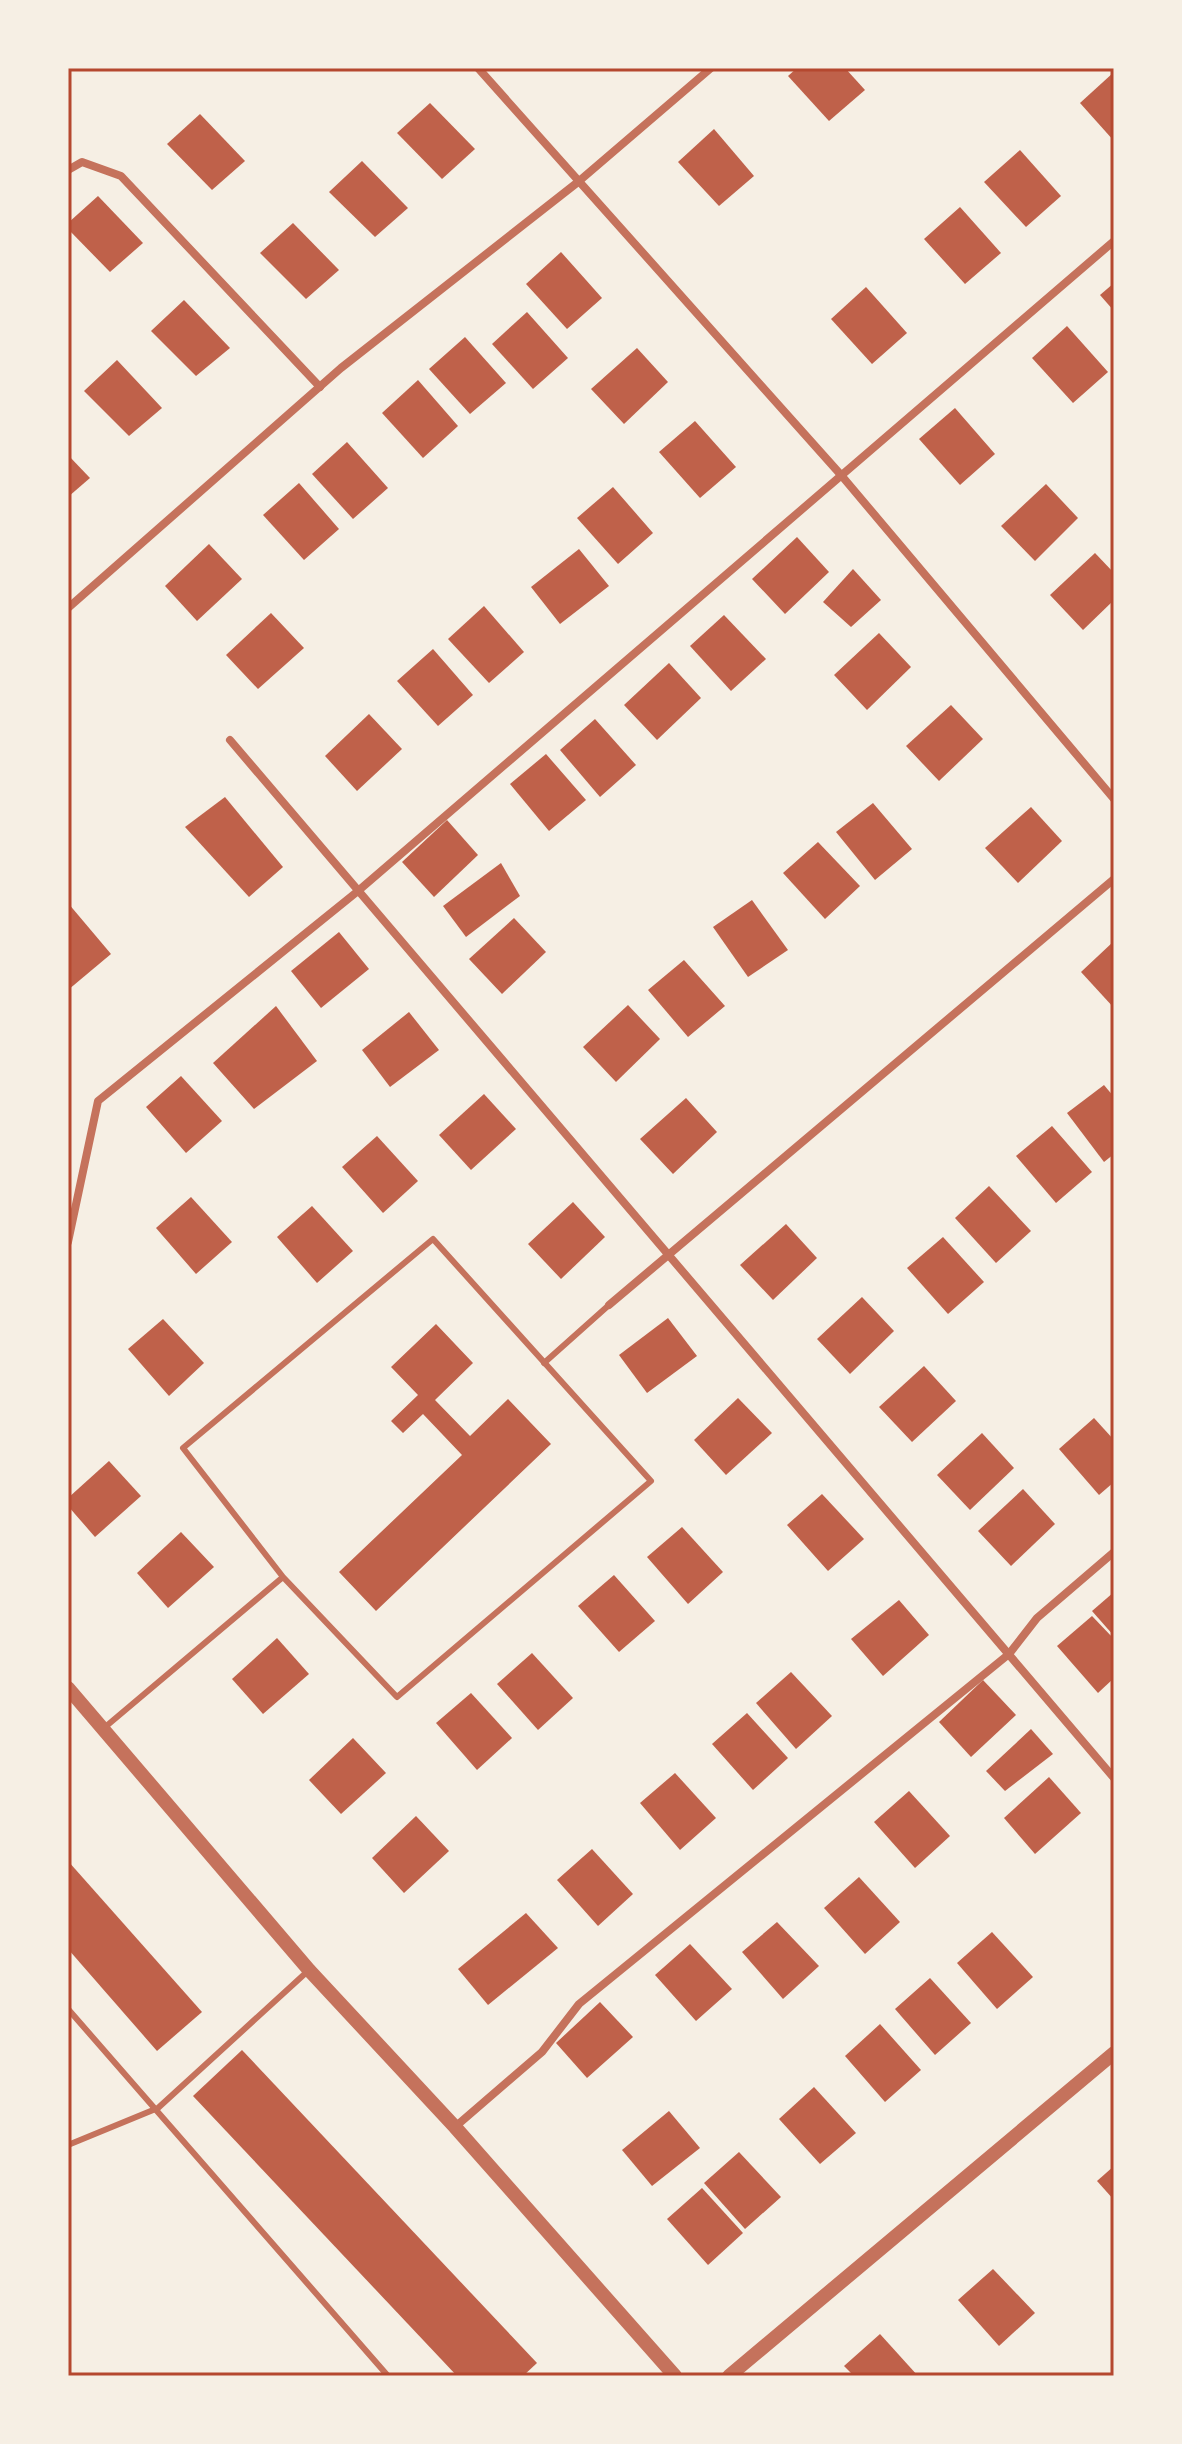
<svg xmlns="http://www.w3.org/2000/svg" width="1182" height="2444" viewBox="0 0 1182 2444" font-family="'IBM Plex Serif',serif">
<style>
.building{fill:#bf614a}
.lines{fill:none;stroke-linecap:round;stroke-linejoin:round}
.service{stroke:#c5725c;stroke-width:6}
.minor{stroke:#c5725c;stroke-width:8}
.tertiary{stroke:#c5725c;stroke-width:14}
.neatline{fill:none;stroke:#b5482f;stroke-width:3}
</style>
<rect width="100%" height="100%" fill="#f6efe4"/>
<g class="building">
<polygon points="797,68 845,68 865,90 829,121 788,76"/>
<polygon points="1114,72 1114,141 1080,103"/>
<polygon points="430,103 475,149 442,179 397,133"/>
<polygon points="200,114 245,161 212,190 167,144"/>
<polygon points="714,129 754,176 719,206 678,162"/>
<polygon points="1020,150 1061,196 1026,227 984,182"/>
<polygon points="362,161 408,208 375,237 329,192"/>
<polygon points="98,196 143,243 110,272 68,229 68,223"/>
<polygon points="960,207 1001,253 965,284 924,239"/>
<polygon points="293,223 339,270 306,299 260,253"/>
<polygon points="561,252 602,298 567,329 526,284"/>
<polygon points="1114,283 1114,311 1100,295"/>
<polygon points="866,287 907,333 872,364 831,319"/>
<polygon points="184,300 230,348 196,376 151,331"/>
<polygon points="527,312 568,358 533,389 492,344"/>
<polygon points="1067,326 1108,372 1073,403 1032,358"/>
<polygon points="465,337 506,383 470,414 429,369"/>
<polygon points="637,348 668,382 624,424 591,389"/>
<polygon points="117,360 162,408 129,436 84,391"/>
<polygon points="418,380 458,426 423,458 382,413"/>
<polygon points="955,408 995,454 960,485 919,439"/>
<polygon points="695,421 736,467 700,498 659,452"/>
<polygon points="347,442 388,488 353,519 312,474"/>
<polygon points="68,455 90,478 68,497"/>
<polygon points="299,483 339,529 304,560 263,515"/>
<polygon points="1046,484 1078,518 1035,561 1001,526"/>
<polygon points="613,487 653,533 618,564 577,518"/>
<polygon points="797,537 829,572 785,614 752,579"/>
<polygon points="209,544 242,579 197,621 165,586"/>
<polygon points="579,549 609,586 560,624 531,587"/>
<polygon points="1095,553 1114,573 1114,600 1083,630 1050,595"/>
<polygon points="853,569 881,600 851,627 823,602"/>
<polygon points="484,606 524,652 489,683 448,639"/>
<polygon points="271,613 304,648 258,689 226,655"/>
<polygon points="724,615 766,659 731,691 690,646"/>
<polygon points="879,633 911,667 867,710 834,675"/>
<polygon points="433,649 473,695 438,726 397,681"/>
<polygon points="669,663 701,698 657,740 624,705"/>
<polygon points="951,705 983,739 939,781 906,746"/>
<polygon points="369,714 402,749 357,791 325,756"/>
<polygon points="595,719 636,765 600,797 560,750"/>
<polygon points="546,754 586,800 549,831 510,784"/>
<polygon points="225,797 283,867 249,897 185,827"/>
<polygon points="873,803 912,849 875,880 836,832"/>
<polygon points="1031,807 1062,841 1018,883 985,848"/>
<polygon points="447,820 478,855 434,897 402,862"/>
<polygon points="818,842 860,886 825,919 783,873"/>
<polygon points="501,863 520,896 466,937 443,906"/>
<polygon points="752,900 788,950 748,977 713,927"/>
<polygon points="68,903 111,954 68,990"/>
<polygon points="514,918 546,952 502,994 469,959"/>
<polygon points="339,932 369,969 321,1008 291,971"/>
<polygon points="1114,941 1114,1008 1081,972"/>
<polygon points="684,960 725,1006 688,1037 648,990"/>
<polygon points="628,1005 660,1039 616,1082 583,1047"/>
<polygon points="276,1006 317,1061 254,1109 213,1063"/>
<polygon points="409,1012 439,1050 390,1087 362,1050"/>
<polygon points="181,1076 222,1121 186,1153 146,1107"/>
<polygon points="1104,1085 1114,1097 1114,1154 1104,1162 1067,1113"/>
<polygon points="484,1094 516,1129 471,1170 439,1135"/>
<polygon points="686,1098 717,1132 673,1174 640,1139"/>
<polygon points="1052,1126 1092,1172 1056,1203 1016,1156"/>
<polygon points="377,1136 418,1181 383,1213 342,1167"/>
<polygon points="989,1186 1031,1231 996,1263 955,1218"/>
<polygon points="191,1197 232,1242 196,1274 156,1228"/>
<polygon points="573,1202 605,1237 561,1279 528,1244"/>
<polygon points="312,1206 353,1251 317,1283 277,1237"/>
<polygon points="786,1224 817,1258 773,1300 740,1265"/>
<polygon points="943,1237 984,1282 948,1314 907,1268"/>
<polygon points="862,1297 894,1331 850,1374 817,1339"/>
<polygon points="668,1318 697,1356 647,1393 619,1355"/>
<polygon points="163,1319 204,1363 169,1396 128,1349"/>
<polygon points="436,1324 473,1363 435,1400 470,1436 508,1399 551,1444 376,1611 339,1572 462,1455 423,1414 403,1433 391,1421 418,1395 391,1367"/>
<polygon points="924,1366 956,1401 912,1442 879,1407"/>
<polygon points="738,1398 772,1433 726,1475 694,1440"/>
<polygon points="1094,1418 1114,1440 1114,1482 1099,1495 1059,1449"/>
<polygon points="982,1433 1014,1468 970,1510 937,1475"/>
<polygon points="109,1461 141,1496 95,1537 68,1506 68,1498"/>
<polygon points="1023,1489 1055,1524 1011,1566 978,1531"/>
<polygon points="822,1494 864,1539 828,1571 787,1525"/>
<polygon points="682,1527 723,1572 688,1604 647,1557"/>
<polygon points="181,1532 214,1567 168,1608 137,1573"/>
<polygon points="614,1575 655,1621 619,1652 578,1606"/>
<polygon points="1114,1592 1114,1636 1092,1611"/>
<polygon points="899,1600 929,1635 883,1676 851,1639"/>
<polygon points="1092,1616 1114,1639 1114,1678 1098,1693 1057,1646"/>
<polygon points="277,1638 309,1674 263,1714 232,1679"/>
<polygon points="532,1653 573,1698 538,1730 497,1684"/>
<polygon points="791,1672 832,1716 796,1749 756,1703"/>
<polygon points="983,1680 1016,1715 971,1757 939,1722"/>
<polygon points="471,1693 512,1738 477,1770 436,1723"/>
<polygon points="747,1713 788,1758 753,1790 712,1744"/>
<polygon points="1031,1729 1053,1754 1005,1791 986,1771"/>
<polygon points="353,1738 386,1773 341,1814 309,1780"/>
<polygon points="675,1773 716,1818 680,1850 640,1803"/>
<polygon points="1049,1777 1081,1813 1035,1854 1004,1818"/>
<polygon points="909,1791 950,1836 915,1868 874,1822"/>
<polygon points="416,1816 449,1851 404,1893 372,1858"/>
<polygon points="592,1849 633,1894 598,1926 557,1880"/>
<polygon points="68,1861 202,2012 157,2051 68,1949"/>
<polygon points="859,1877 900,1922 865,1954 824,1908"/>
<polygon points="526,1913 558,1948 488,2005 458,1969"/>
<polygon points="777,1922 819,1966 783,1999 742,1952"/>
<polygon points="992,1932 1033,1977 997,2009 957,1963"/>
<polygon points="690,1944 732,1989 696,2021 655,1975"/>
<polygon points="930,1978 971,2023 935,2055 895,2009"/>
<polygon points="600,2002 633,2037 587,2078 556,2043"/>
<polygon points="880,2024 921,2070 885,2102 845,2056"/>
<polygon points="242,2050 537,2363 523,2376 457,2376 193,2096"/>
<polygon points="814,2087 856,2133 820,2164 779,2119"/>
<polygon points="669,2111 700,2148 652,2186 622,2150"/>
<polygon points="739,2152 781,2197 745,2229 704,2183"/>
<polygon points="1114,2166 1114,2200 1097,2181"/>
<polygon points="702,2188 743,2233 708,2265 667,2219"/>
<polygon points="993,2269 1035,2313 999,2346 958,2300"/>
<polygon points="880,2334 918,2376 854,2376 844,2366"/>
</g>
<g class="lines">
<g class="service">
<polyline points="544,1363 609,1305"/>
<polyline points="104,1728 283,1577 397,1697 651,1481 433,1239 183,1448 283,1577"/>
<polyline points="68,2009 388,2376"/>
<polyline points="68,2145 158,2108 309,1970"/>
</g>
<g class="minor">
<polyline points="478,68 841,475 1114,799"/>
<polyline points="68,170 82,162 121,176 320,387"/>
<polyline points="68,608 341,368 578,182 711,68"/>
<polyline points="230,740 1114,1778"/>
<polyline points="68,1242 98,1101 358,891 1114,241"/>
<polyline points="609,1305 1114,879"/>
<polyline points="455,2127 542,2052 579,2004 1009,1654 1037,1618 1114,1552"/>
</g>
<g class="tertiary">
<polyline points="68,1688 309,1970 455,2127 675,2376"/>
<polyline points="729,2376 1114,2053"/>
</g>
</g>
<rect width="1182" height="2444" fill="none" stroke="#f6efe4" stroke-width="140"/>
<rect x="70" y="70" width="1042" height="2304" class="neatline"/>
</svg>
